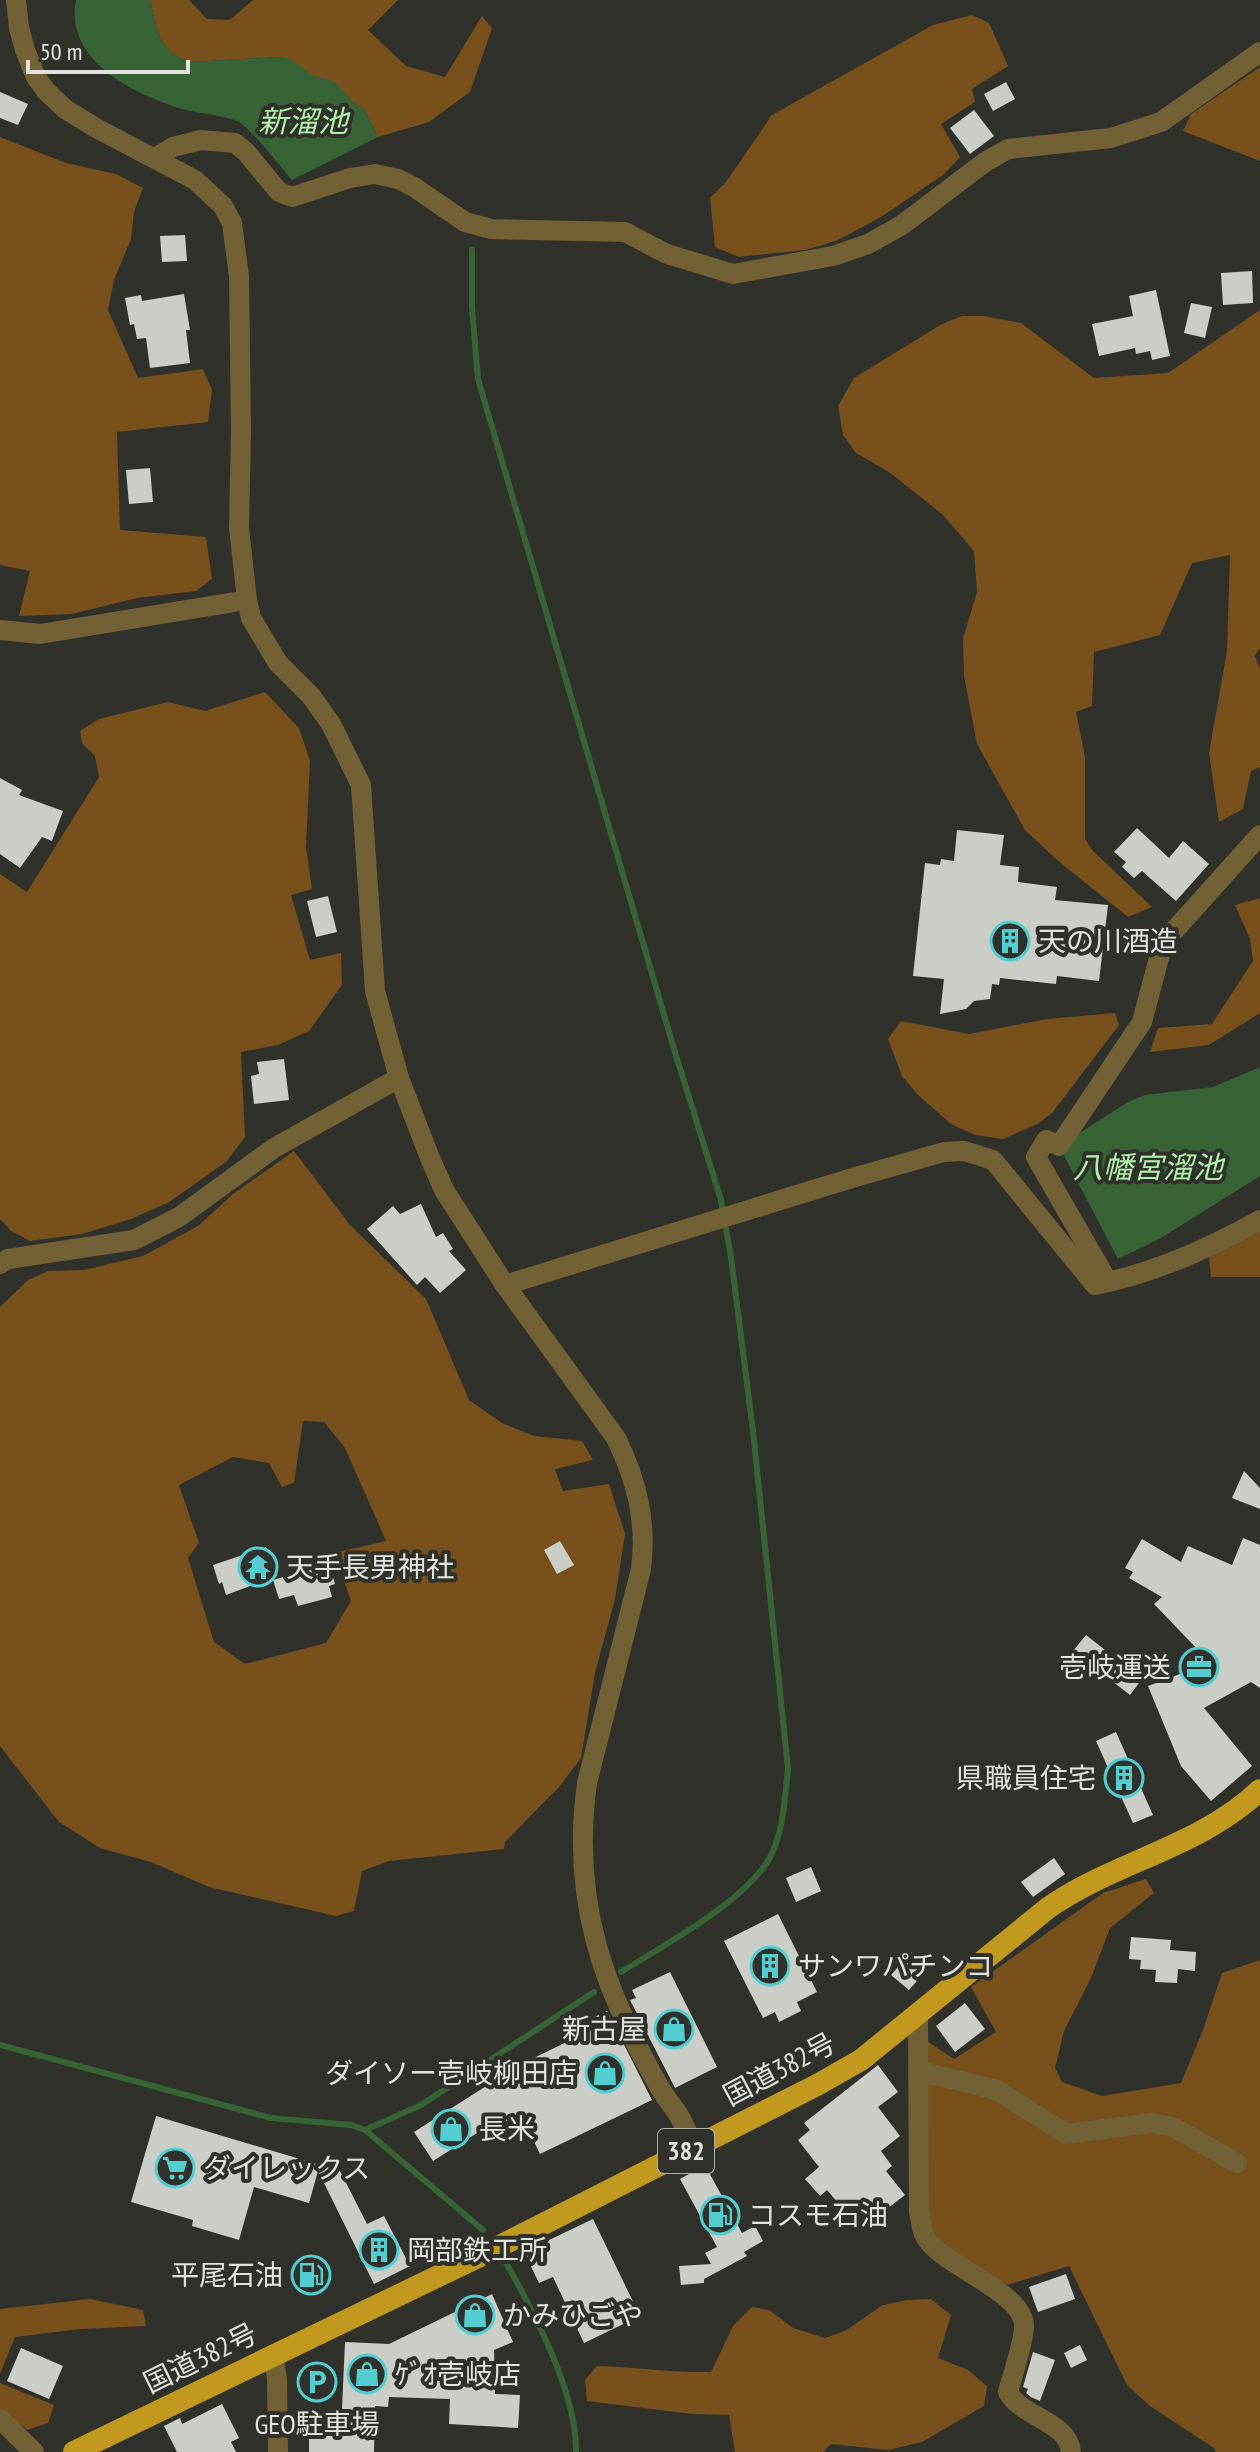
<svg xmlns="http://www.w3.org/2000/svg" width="1260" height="2452" viewBox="0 0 1260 2452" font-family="'PT Sans Narrow','Noto Sans JP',sans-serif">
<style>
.forest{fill:#77501b;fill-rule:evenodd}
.water{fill:#386336}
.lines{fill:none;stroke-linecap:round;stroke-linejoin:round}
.stream{stroke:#386336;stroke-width:6}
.building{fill:#cbcdc7}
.minor{stroke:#726135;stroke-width:20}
.tertiary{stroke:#726135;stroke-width:20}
.trunk{stroke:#c1991e;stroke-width:22}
.labels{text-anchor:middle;stroke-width:8;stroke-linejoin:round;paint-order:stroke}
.shield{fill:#31312c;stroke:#adada9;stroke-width:2}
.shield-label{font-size:26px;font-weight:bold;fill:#e2e2df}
.poi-label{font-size:28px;fill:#e2e2df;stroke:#31312c;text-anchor:start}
.street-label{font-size:28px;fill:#e2e2df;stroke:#31312c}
.water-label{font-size:30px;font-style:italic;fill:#aff1ab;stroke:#31312c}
</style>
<rect width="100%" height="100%" fill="#31312c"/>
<g class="forest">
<path d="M150,0H189L207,19L230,20L253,0H398L368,30L406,66L445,77L482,16L492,28L470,92L429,122L378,137L364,109L354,103L334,82L315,77L281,57L190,62C158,52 157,29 150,0Z"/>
<polygon points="972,15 989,23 1008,66 972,89 975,102 941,124 960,157 943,175 881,217 836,241 805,250 739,257 715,247 710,198 726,182 772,115 933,25"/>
<polygon points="1260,67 1260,161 1183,131 1191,114"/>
<polygon points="0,137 66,163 116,174 143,188 134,212 131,239 114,280 108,310 138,378 203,369 212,390 208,422 117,432 120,530 206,537 212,579 196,591 137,598 72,614 19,616 30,571 0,565"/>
<polygon points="1260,310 1260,648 1255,656 1260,669 1260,767 1251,771 1243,809 1219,822 1209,753 1227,651 1230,555 1192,563 1160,635 1094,652 1092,706 1076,712 1085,757 1085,839 1092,850 1152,907 1128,917 1057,860 1025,830 977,744 964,676 963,638 977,592 974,551 942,514 889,472 856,453 843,435 838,406 854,378 942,324 962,316 984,316 1021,323 1094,378 1168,373"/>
<polygon points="265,692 299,728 310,761 306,847 312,889 291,895 310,960 341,953 342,985 309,1031 278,1045 241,1052 245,1137 226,1162 169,1202 131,1219 82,1234 30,1241 11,1231 0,1219 0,874 27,892 99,777 95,756 82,743 80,731 99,719 168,702 205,711"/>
<polygon points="1260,898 1260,1013 1209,1045 1150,1052 1158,1028 1212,1024 1253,961 1250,939 1235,905"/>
<polygon points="1115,1013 1119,1025 1052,1113 1037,1124 1003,1139 975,1135 951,1124 917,1094 902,1076 888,1039 901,1021 969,1034 1047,1019"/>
<path d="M294,1151L350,1225L426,1299L469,1400L502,1423L534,1436L582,1441L593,1460L555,1469L563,1491L609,1484L625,1534L615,1599L595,1673L581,1758L559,1787L505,1842L504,1849L389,1861L362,1871L354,1911L336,1916L209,1887L151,1862L100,1848L59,1822L0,1746V1307L28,1280L48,1271L84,1270L143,1256L198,1226L233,1194ZM303,1421L324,1422L345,1448L386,1541L334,1553L351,1601L326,1643L245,1664L214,1642L188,1558L199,1543L179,1485L233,1457L269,1463L282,1487L294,1483Z"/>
<polygon points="1260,1229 1260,1277 1211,1277 1209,1257"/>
<polygon points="1146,1879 1154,1893 1110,1928 1091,1978 1064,2031 1055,2068 1062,2082 1102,2096 1181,2083 1203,2030 1222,1973 1260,1960 1260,2452 1216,2452 1214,2448 1150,2406 1127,2385 1069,2266 1007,2285 932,2238 927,2216 927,2041 954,2059 996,2032 971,1987 1103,1893"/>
<polygon points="90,2299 143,2310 146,2326 81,2329 15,2337 0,2374 0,2309"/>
<path d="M931,2299L951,2315L938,2358L968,2370L987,2386L984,2406L922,2442L888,2450L831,2444L823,2452H735L729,2415L692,2414L587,2401L585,2380L597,2366C636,2367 673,2373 711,2372L733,2326L752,2307L769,2310L793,2328L825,2338L845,2331L883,2305L908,2300Z"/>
<polygon points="0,2383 54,2405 48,2423 27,2430 0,2409"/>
</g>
<g class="water">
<path d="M76,0H150C157,29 158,52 190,62L281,57L292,60L315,77L334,81L354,103L364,109L378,137L292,180C281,167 250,127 237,121C220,114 200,114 182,109C134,94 64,61 76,0Z"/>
<polygon points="1260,1067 1260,1176 1161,1238 1118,1259 1059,1146 1128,1102 1145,1095 1213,1087"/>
</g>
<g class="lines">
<g class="stream">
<path d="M472,250V308L478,379L674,1049L721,1200L731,1257L753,1431L788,1769C785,1796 784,1823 774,1849C755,1897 664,1945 621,1972"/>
<polyline points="0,2045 271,2118 351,2125 365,2130 483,2230"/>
<polyline points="365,2130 421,2105 594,1992"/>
<path d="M505,2261C534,2312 577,2393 576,2452"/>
</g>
</g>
<g class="building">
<polygon points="1006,82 1015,99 993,111 984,94"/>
<polygon points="0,92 28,104 18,125 0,118"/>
<polygon points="974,110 994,136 970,154 950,128"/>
<polygon points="185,235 187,261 162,262 160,236"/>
<polygon points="1252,271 1253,303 1223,305 1221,273"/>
<polygon points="1156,290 1170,356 1152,360 1150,351 1136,354 1135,348 1099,356 1092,324 1133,316 1129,296"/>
<polygon points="184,294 190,330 186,330 190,363 150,368 146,338 137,339 134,324 130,325 125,298 141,295 142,301"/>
<polygon points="1191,303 1212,307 1205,338 1184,333"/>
<polygon points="150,468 153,502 129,504 126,470"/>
<polygon points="0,778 22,790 19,795 63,811 52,841 42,837 20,868 0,854"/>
<polygon points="1137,828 1169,858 1183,841 1209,864 1176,901 1142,871 1134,878 1122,867 1126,862 1114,852"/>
<polygon points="957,830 1004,835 1000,865 1019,867 1018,882 1057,887 1055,900 1108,905 1099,981 1057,976 1056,984 1000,978 999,985 992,984 990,999 974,1001 966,1009 940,1014 944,979 913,976 925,863 940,865 941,859 954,861"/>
<polygon points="328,896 337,932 316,937 307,901"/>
<polygon points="284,1059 289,1100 254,1104 251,1076 259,1074 257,1062"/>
<polygon points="421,1204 436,1237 443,1233 453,1249 449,1251 466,1270 440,1293 425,1277 417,1285 367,1229 393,1206 400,1214"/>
<polygon points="1244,1471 1260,1488 1260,1509 1232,1498"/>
<polygon points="1243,1538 1260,1545 1260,1688 1251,1682 1204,1708 1252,1766 1211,1801 1181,1766 1148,1686 1196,1668 1192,1661 1203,1655 1154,1604 1162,1597 1129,1578 1133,1572 1125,1568 1142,1539 1181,1562 1188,1546 1232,1565"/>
<polygon points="560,1541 574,1565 557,1574 544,1550"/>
<polygon points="266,1547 277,1576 226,1595 222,1582 219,1584 213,1565"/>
<polygon points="329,1564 335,1584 329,1586 332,1597 298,1606 294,1595 279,1599 273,1580"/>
<polygon points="1086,1635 1142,1679 1130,1695 1073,1651"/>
<polygon points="1116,1732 1153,1815 1133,1823 1096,1741"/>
<polygon points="1054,1858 1065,1874 1033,1897 1021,1882"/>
<polygon points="811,1867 821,1891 796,1902 786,1878"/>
<polygon points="778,1914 817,1992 797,2002 801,2011 779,2022 775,2012 763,2018 724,1941"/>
<polygon points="1131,1937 1171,1940 1170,1950 1196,1952 1195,1971 1178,1969 1177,1983 1155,1982 1156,1970 1140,1969 1141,1960 1129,1959"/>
<polygon points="911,1952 929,1967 909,1990 891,1975"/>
<polygon points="670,1972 717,2067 675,2088 630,2000 636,1998 632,1990"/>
<polygon points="965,2003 985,2029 955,2052 936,2026"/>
<polygon points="607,2011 652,2100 540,2154 520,2112 488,2133 485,2128 433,2161 414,2132 502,2076 501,2074 577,2037 573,2028"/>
<polygon points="878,2065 898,2092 878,2107 900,2136 881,2151 892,2166 886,2171 905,2195 870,2222 858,2208 849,2216 827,2190 820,2196 805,2179 819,2167 798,2140 810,2130 804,2123"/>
<polygon points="156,2116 340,2171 367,2224 384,2216 410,2266 374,2284 318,2171 309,2203 254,2187 239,2240 192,2226 193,2220 131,2202"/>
<polygon points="705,2165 742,2233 755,2226 763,2241 744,2252 747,2256 704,2279 704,2283 681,2285 679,2266 711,2264 705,2253 717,2247 680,2179"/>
<polygon points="593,2219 640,2316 584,2343 553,2277 539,2283 524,2252"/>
<polygon points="1066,2274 1075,2299 1038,2312 1029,2287"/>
<polygon points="492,2294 513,2342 494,2350 495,2394 520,2395 518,2428 449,2424 450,2399 389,2397 388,2407 375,2406 374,2452 309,2452 309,2429 341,2430 345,2342 389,2344"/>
<polygon points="1080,2345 1087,2360 1071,2368 1064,2353"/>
<polygon points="21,2348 63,2366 49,2399 7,2381"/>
<polygon points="1033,2352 1055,2360 1040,2401 1031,2397 1026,2393 1028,2389 1023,2387"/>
<polygon points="222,2404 239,2438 231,2442 236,2452 177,2452 164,2426 180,2418 182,2424"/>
</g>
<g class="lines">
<g class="minor">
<path d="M16,0L19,28L25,50L36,77L46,91L65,109L96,128L195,180L223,206L232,223L239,276L241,432L239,528L247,600L251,618L278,663L311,696L331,724L361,785L375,991L399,1078L430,1158L444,1190L505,1285L616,1438C637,1481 647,1522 641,1569L587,1783C571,1900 602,1987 660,2088C665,2097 672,2105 678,2114C684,2124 688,2136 695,2146"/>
<polyline points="155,158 173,147 201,140 235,143 246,152 279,192 292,197 350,178 375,174 398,179 414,187 465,222 491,229 625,232 667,254 733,274 833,256 868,244 902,225 985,162 1008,149 1111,138 1161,122 1260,52"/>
<polyline points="0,630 40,634 247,600"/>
<polyline points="0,1264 8,1259 134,1240 179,1217 274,1148 399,1078"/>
<polyline points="1108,1282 1036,1157 1046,1140 1059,1146 1142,1022 1163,943 1260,835"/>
<path d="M505,1285L852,1178L944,1152L964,1151L993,1160L1095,1285C1155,1273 1207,1249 1260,1220"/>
<path d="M918,2016L919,2212C921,2219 921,2230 925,2236C939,2265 1022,2290 1024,2325C1025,2339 1012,2377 1008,2392C1022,2418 1068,2421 1071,2452"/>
<polyline points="919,2071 997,2090 1066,2134 1151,2123 1173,2127 1237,2163"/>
<polyline points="0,2419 34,2452"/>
</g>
<polyline class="tertiary" points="273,2356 277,2378 278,2452"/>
<path class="trunk" d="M74,2452L484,2254L817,2085L861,2060L1048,1908C1115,1861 1199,1848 1260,1790"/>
</g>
<defs>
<symbol id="building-ring" viewBox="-11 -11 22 22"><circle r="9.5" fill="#31312c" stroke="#52cdd0" stroke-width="1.5"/><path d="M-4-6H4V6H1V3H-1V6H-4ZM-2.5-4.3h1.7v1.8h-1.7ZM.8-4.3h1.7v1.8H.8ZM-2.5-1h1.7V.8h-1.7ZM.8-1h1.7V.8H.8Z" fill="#52cdd0"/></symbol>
<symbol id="temple-ring" viewBox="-11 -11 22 22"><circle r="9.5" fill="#31312c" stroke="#52cdd0" stroke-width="1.5"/><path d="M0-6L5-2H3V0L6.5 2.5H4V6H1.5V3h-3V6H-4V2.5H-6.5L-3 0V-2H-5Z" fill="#52cdd0"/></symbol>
<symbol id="office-ring" viewBox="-11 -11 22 22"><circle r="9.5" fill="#31312c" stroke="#52cdd0" stroke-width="1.5"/><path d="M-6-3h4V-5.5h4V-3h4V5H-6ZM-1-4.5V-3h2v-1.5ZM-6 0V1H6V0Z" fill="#52cdd0"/></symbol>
<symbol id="shop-ring" viewBox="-11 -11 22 22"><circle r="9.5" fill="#31312c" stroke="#52cdd0" stroke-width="1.5"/><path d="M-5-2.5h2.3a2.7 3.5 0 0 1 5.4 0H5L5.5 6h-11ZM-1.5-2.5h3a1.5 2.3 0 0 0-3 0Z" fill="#52cdd0"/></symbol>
<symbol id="supermarket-ring" viewBox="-11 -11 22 22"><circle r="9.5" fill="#31312c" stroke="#52cdd0" stroke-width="1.5"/><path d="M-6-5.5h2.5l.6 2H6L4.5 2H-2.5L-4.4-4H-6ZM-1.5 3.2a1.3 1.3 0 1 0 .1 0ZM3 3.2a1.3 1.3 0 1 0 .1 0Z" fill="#52cdd0"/></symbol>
<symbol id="fuel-ring" viewBox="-11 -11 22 22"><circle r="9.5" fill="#31312c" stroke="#52cdd0" stroke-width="1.5"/><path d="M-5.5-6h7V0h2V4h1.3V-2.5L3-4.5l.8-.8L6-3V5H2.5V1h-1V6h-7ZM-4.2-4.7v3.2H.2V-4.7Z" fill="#52cdd0"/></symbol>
<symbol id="parking-ring" viewBox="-11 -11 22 22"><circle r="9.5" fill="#31312c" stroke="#52cdd0" stroke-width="1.5"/><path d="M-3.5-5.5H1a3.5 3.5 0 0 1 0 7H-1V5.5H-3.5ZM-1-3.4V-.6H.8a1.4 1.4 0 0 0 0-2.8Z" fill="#52cdd0"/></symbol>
</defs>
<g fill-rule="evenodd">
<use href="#building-ring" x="988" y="919" width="44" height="44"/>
<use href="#temple-ring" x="236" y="1545" width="44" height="44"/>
<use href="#office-ring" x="1177" y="1645" width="44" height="44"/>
<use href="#building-ring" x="1102" y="1756" width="44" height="44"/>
<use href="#building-ring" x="748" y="1944" width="44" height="44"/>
<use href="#shop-ring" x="652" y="2007" width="44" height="44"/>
<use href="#shop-ring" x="583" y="2051" width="44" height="44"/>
<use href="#shop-ring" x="429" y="2107" width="44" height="44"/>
<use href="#supermarket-ring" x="153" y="2146" width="44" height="44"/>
<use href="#fuel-ring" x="698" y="2193" width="44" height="44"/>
<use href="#building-ring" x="357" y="2228" width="44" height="44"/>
<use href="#fuel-ring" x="289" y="2253" width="44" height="44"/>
<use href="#shop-ring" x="453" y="2293" width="44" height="44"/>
<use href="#shop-ring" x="345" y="2352" width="44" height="44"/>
<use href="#parking-ring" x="295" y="2360" width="44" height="44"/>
</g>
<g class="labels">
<rect class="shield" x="658" y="2129" width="56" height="44" rx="6"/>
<g class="shield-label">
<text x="686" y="2160">382</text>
</g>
<g class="poi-label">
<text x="1038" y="951">天の川酒造</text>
<text x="286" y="1577">天手長男神社</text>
<text x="1171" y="1677" text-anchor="end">壱岐運送</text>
<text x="1096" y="1788" text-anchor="end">県職員住宅</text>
<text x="798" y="1976">サンワパチンコ</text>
<text x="646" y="2039" text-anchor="end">新古屋</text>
<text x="577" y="2083" text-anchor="end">ダイソー壱岐柳田店</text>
<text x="479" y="2139">長米</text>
<text x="203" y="2178">ダイレックス</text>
<text x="748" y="2225">コスモ石油</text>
<text x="407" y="2260">岡部鉄工所</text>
<text x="283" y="2285" text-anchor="end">平尾石油</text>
<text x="503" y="2325">かみひごや</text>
<text x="395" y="2384">ｹﾞｵ壱岐店</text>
<text x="317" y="2434" text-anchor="middle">GEO駐車場</text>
</g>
<g class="street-label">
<text transform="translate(779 2069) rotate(-28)" y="10">国道382号</text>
<text transform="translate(200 2358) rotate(-26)" y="10">国道382号</text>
</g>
<g class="water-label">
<text x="303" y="132">新溜池</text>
<text x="1148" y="1178">八幡宮溜池</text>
</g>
</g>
<path d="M28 60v12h160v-12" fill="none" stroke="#e2e2df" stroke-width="4"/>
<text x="40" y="60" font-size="24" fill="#e2e2df" stroke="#31312c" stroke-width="6" paint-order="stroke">50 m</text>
</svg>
